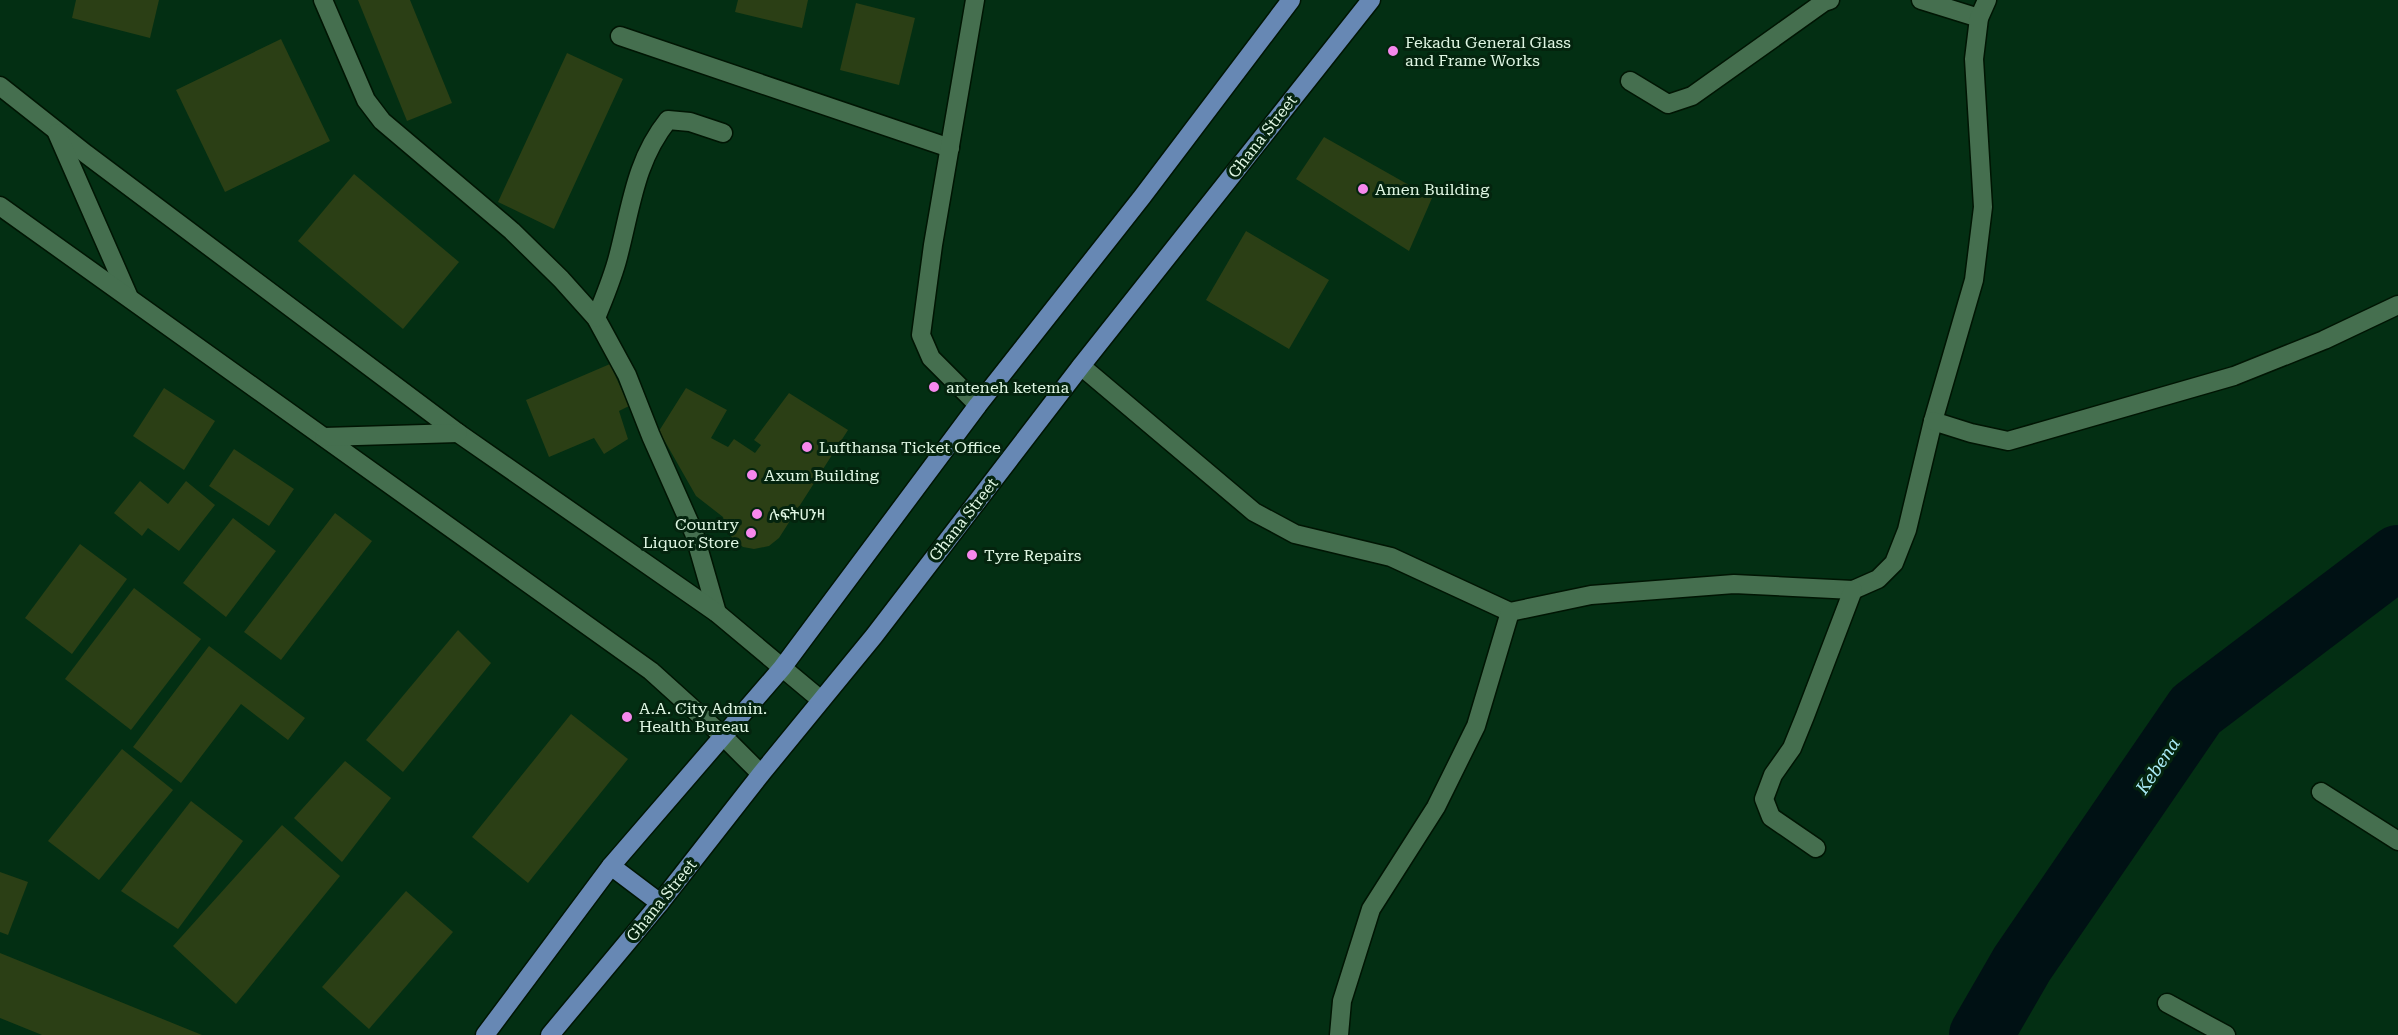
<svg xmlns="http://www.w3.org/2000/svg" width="2398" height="1035" viewBox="0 0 2398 1035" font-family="'Roboto Serif','Noto Sans Ethiopic',serif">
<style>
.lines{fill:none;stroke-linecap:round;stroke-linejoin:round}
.river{stroke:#001114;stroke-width:64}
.building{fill:#2b3f15}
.street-casing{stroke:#001503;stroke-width:21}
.secondary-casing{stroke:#001503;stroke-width:21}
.primary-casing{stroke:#001503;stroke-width:21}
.street{stroke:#456f4f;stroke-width:18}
.secondary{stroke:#456f4f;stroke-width:18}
.primary{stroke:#6788b4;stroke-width:18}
.poi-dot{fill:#f688ed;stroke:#04240e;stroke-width:2}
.labels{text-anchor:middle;stroke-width:6;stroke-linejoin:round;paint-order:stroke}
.poi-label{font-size:16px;fill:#dff6e3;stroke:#04240e;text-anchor:start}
.street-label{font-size:16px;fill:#dff6e3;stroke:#04240e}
.water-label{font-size:18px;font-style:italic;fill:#aaebf7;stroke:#04240e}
</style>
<rect width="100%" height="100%" fill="#032f13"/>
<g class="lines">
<polyline class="river" points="1981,1035 2022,964 2196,710 2398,557"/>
</g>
<g class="building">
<polygon points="76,0 159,0 150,38 72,18"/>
<polygon points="358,0 410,0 452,103 407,121"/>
<polygon points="738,0 808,0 802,28 735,12"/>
<polygon points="856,3 915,18 899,85 840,70"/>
<polygon points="281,39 330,141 225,192 176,90"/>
<polygon points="567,53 623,79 554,229 498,202"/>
<polygon points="1324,137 1432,198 1409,251 1296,179"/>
<polygon points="354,174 459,262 403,329 298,241"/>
<polygon points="1246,231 1329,280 1289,349 1206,300"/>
<polygon points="610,364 629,406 619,411 628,439 604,454 594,438 549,457 526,400"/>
<polygon points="164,388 215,421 184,470 133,436"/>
<polygon points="686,388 727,410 711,438 728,447 734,439 755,453 761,445 754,440 789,393 848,430 779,538 769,546 754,549 743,547 733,539 726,529 723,517 696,496 659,431"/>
<polygon points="234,449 294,489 269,526 209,486"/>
<polygon points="140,481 168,504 186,481 215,505 179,551 148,528 142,536 114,513"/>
<polygon points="335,513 372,541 281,660 244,632"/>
<polygon points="233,518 276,551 226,617 183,583"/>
<polygon points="80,544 127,579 72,654 25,618"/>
<polygon points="134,588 201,639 131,730 65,679"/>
<polygon points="458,630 491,663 403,772 366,740"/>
<polygon points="209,646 305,718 288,740 241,704 181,783 133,747"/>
<polygon points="571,714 628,759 528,883 472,837"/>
<polygon points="122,749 173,790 99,880 48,841"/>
<polygon points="345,761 391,798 342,862 294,818"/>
<polygon points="191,801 243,841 178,929 121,891"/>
<polygon points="282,825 340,876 236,1004 173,946"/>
<polygon points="0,872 28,882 8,935 0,932"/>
<polygon points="406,891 453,932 369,1029 322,987"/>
<polygon points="0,953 202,1035 42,1035 0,1018"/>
</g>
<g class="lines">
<defs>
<g id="street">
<polyline points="323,0 366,100 382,121 512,231 561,279 596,318 627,375 651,436 694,533 717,613"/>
<polyline points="1921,0 1979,18"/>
<polyline points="620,36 950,148"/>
<polyline points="1630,81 1668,104 1692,96 1824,2 1830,0"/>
<path d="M596,318C604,298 613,277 618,257C631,208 635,161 668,120L690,122L723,133"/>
<polyline points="1081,366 1254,512 1295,534 1391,557 1510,612 1591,595 1734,584 1853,590 1878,579 1894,563 1907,530 1933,421 1974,280 1983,207 1974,59 1979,18 1987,0"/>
<polyline points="1933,421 1971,433 2008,441 2234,376 2324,340 2398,305"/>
<polyline points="2321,792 2398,841"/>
<polyline points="1816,848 1771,817 1764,799 1773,775 1792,748 1805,716 1853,590"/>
<polyline points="2167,1003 2226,1035"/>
<polyline points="1339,1035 1342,1001 1371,909 1436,807 1476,726 1510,612"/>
</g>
<g id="secondary">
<polyline points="975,0 933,245 921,335 931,358 978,405"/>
<polyline points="0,86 86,154 458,433 717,613 821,700"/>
<polyline points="57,133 128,295"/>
<polyline points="0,206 651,671 723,736 761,774"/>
<polyline points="324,437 458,433"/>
</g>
<g id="primary">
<polyline points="611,866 660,903"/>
<polyline points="485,1035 611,866 782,668 978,405 1142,197 1291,0"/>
<polyline points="550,1035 660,903 761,774 874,636 1081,366 1371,0"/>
</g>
</defs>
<use href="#street" class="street-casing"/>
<use href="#secondary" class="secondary-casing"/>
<use href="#primary" class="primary-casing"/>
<use href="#street" class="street"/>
<use href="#secondary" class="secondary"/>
<use href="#primary" class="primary"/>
</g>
<g class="poi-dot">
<circle cx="1393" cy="51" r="6"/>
<circle cx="1363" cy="189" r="6"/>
<circle cx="934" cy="387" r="6"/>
<circle cx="807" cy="447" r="6"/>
<circle cx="752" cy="475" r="6"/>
<circle cx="757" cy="514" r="6"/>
<circle cx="751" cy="533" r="6"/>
<circle cx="972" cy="555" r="6"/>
<circle cx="627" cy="717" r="6"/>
</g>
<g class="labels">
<g class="poi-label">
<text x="1405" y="48">Fekadu General Glass<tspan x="1405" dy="18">and Frame Works</tspan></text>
<text x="1375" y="195">Amen Building</text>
<text x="946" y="393">anteneh ketema</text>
<text x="819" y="453">Lufthansa Ticket Office</text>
<text x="764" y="481">Axum Building</text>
<text x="769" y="520">ሉፍትሀንዛ</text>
<text x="739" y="530" text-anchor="end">Country<tspan x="739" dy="18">Liquor Store</tspan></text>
<text x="984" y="561">Tyre Repairs</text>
<text x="639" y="714">A.A. City Admin.<tspan x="639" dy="18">Health Bureau</tspan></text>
</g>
<g class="street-label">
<text transform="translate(1262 136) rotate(-52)" y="6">Ghana Street</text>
<text transform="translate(963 519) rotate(-52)" y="6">Ghana Street</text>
<text transform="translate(661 900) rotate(-51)" y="6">Ghana Street</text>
</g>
<g class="water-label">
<text transform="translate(2158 766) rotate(-56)" y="6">Kebena</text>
</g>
</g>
</svg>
